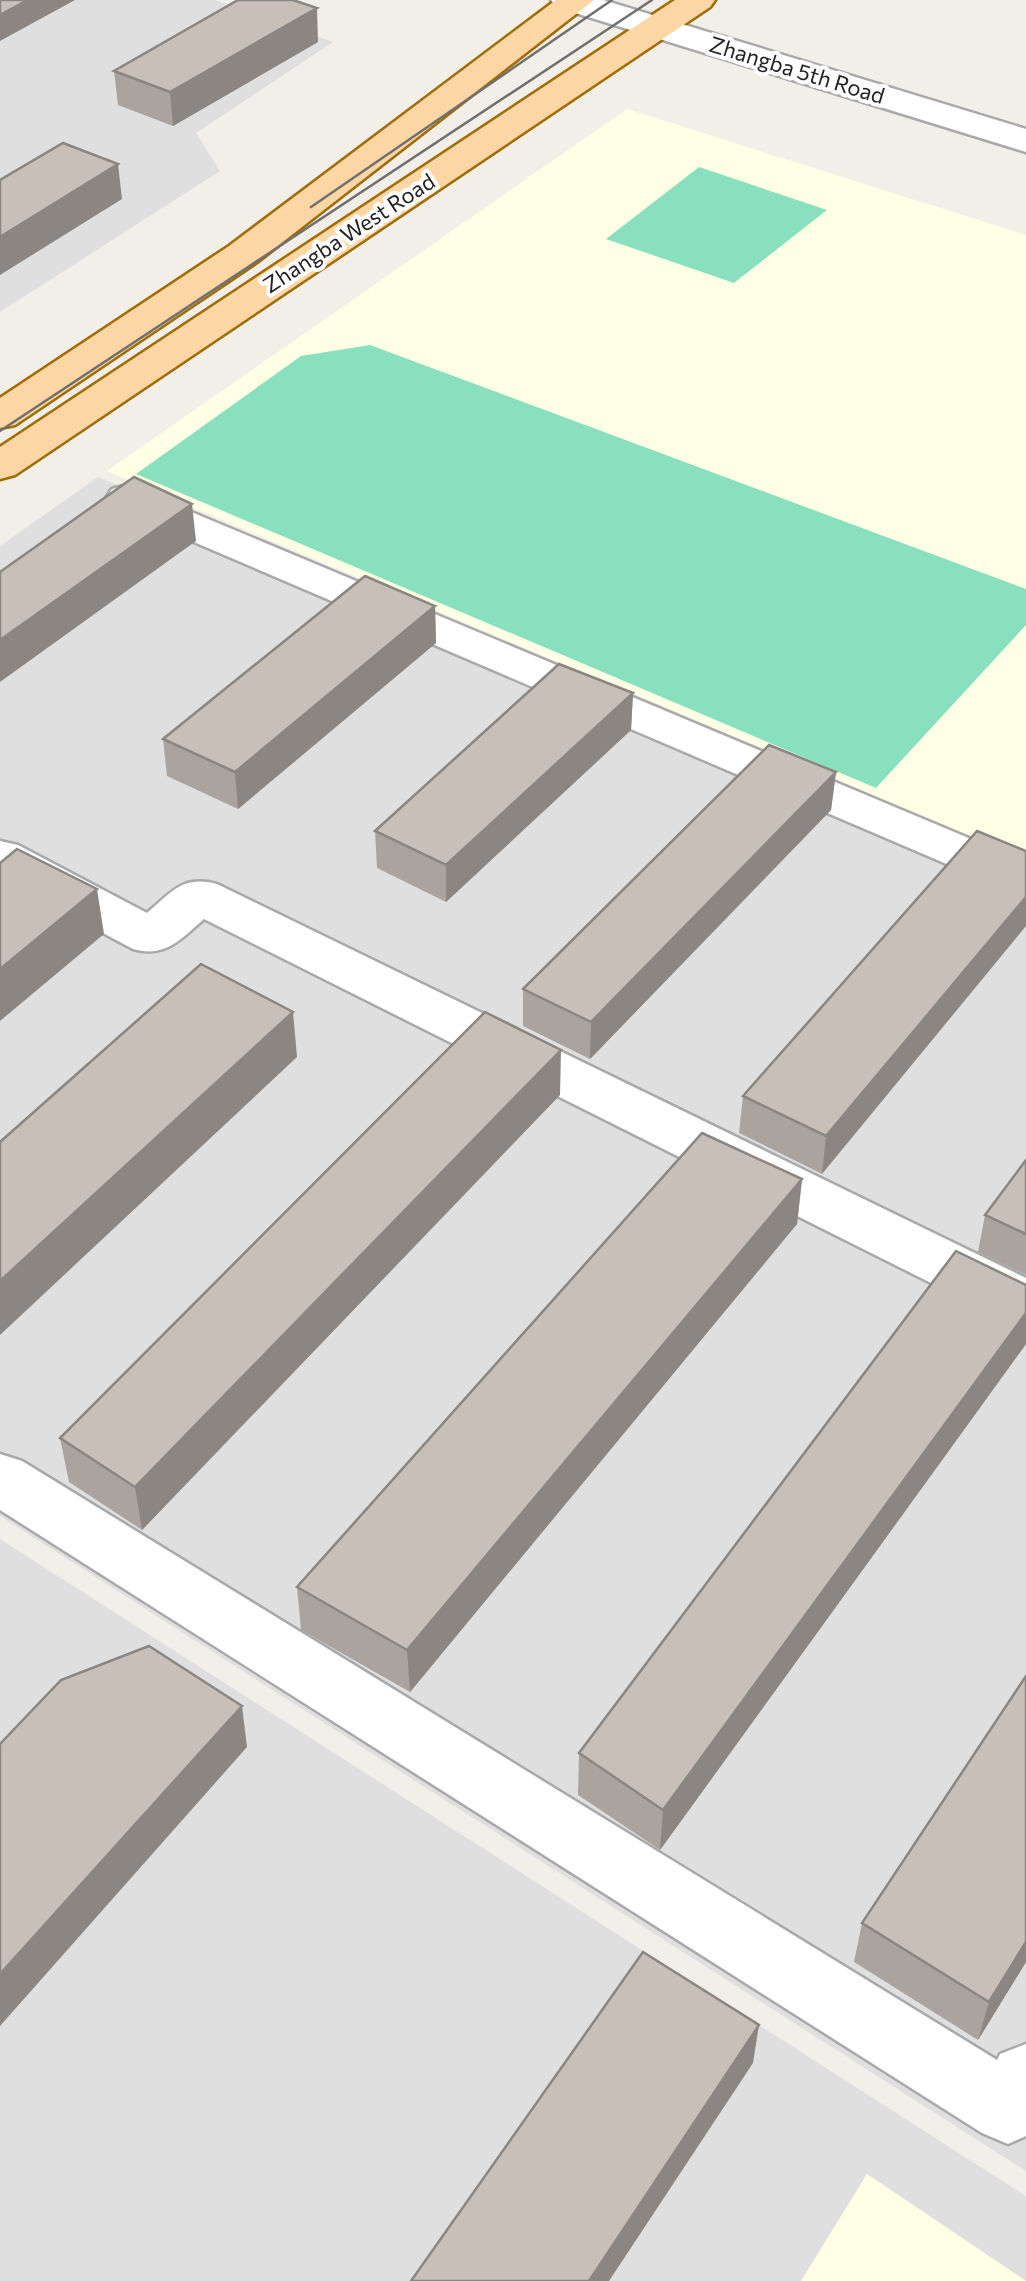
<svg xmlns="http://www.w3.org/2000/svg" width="1026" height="2281" viewBox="0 0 1026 2281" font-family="Commissioner,sans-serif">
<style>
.residential{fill:#e0dfdf}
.education{fill:#ffffe5}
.pitch{fill:#88e0be}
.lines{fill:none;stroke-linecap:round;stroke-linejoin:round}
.minor-casing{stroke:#a9a9a9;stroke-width:5}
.major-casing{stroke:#a06b00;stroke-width:5}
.minor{fill:#fff;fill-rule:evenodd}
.major{fill:#fcd6a4;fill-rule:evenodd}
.tram{stroke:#707070;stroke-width:2.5}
.wall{fill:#aba49e}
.shaded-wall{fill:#8b8681}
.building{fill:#c7bfb8;stroke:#8b8681;stroke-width:2.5}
.labels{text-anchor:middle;stroke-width:8;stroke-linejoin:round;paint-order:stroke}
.far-street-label{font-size:22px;fill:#222;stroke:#fff}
</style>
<rect width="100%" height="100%" fill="#f2efe9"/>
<g class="residential">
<polygon points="0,0 215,0 333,42 196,133 220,171 0,312"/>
<polygon points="98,477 1026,869 1026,2171 0,1516 0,546"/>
<polygon points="0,1539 1026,2196 1026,2281 0,2281"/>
</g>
<g class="education">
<polygon points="627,109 1026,235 1026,860 107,471"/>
<polygon points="867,2174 1026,2281 801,2281"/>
</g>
<g class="pitch">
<polygon points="699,167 827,210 734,283 606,239"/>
<polygon points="370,345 1026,589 1026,625 876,788 136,474 301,356"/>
</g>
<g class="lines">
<defs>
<g id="minor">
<polygon points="551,0 603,0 1026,129 1026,152 556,7"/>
<polygon points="127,485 1026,862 1026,898 112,507 106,498 112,489"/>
<path d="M0,841L18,845L147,913C172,892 182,875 217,884L1026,1278V1326L1005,1320L204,919C180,940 165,958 133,949L0,878Z"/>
<polygon points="0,1454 22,1461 997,2060 1000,2054 1026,2044 1026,2136 1008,2144 982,2133 0,1510"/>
</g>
<g id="major">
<polygon points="556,0 594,0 257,262 15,425 0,428 0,398 229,246"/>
<polygon points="675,0 715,0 710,7 15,475 0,479 0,447"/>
</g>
</defs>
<use href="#minor" class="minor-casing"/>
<use href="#major" class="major-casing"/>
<use href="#minor" class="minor"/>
<use href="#major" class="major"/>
<g class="tram">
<polyline points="311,207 612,0"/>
<polyline points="0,431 652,0"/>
</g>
</g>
<g class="wall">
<polygon points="318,42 173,126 118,105 114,71"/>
<polygon points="435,606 436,643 238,809 167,776 163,739"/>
<polygon points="633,693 631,730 446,902 377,868 375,831"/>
<polygon points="836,772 831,810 590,1059 523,1026 523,989"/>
<polygon points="1026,851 822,1174 739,1133 743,1096"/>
<polygon points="560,1095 142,1530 69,1482 60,1438"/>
<polygon points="1026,1160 1026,1275 978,1252 985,1215"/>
<polygon points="802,1179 797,1224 410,1692 301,1630 297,1587"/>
<polygon points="1026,1285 1026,1344 660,1850 578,1795 579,1753"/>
<polygon points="1026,1676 1026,1962 978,2040 854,1962 862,1923"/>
</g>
<g class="shaded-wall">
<polygon points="28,0 75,0 0,41 0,15"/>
<polygon points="317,8 318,42 173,126 170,92"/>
<polygon points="118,164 122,199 0,275 0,237"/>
<polygon points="192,504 196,541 0,682 0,640"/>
<polygon points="435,606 436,643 238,809 235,772"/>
<polygon points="633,693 631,730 446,902 446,865"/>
<polygon points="836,772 831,810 590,1059 591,1022"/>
<polygon points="97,889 104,934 0,1021 0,969"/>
<polygon points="1026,897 1026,926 822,1174 826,1136"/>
<polygon points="293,1012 297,1057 0,1335 0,1281"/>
<polygon points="561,1050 560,1095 142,1530 135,1487"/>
<polygon points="802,1179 797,1224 410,1692 407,1650"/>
<polygon points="1026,1313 1026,1344 660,1850 663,1810"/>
<polygon points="242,1706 247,1747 0,2026 0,1974"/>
<polygon points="1026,1942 1026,1962 978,2040 989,2002"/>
<polygon points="759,2025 753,2063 609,2281 589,2281"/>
</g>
<g class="building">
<polygon points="0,0 28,0 0,15"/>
<polygon points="238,0 293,0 317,8 170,92 114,71"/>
<polygon points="63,143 118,164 0,237 0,180"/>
<polygon points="134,477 192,504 0,640 0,572"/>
<polygon points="365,576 435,606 235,772 163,739"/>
<polygon points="559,664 633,693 446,865 375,831"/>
<polygon points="769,745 836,772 591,1022 523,989"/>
<polygon points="977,831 1026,851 1026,897 826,1136 743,1096"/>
<polygon points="17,849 97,889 0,969 0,863"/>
<polygon points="201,964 293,1012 0,1281 0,1142"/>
<polygon points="485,1012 561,1050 135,1487 60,1438"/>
<polygon points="702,1133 802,1179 407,1650 297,1587"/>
<polygon points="1026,1160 1026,1234 985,1215"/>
<polygon points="956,1251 1026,1285 1026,1313 663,1810 579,1753"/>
<polygon points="149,1646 242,1706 0,1974 0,1744 61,1680"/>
<polygon points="1026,1676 1026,1942 989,2002 862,1923"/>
<polygon points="643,1952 759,2025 589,2281 411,2281"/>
</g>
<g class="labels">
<g class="far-street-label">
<text transform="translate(797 70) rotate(17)" y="8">Zhangba 5th Road</text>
<text transform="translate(349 233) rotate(-33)" y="8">Zhangba West Road</text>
</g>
</g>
</svg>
